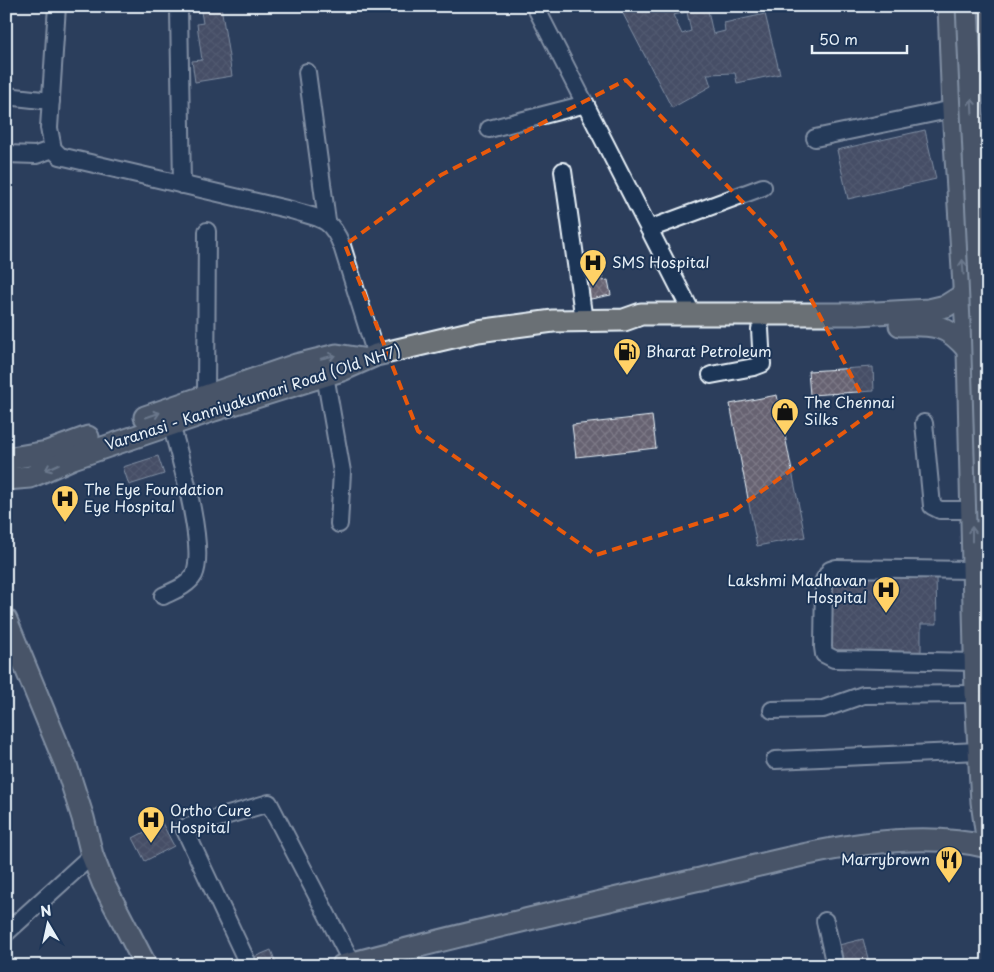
<svg xmlns="http://www.w3.org/2000/svg" width="994" height="972" viewBox="0 0 994 972" font-family="'Playpen Sans',sans-serif">
<style>
.building{fill:url(#building-cross-hatch);stroke:#e8f1f8;fill-rule:evenodd}
.lines{fill:none;stroke-linecap:round;stroke-linejoin:round}
.minor-casing{stroke:#e8f1f8;stroke-width:20}
.major-casing{stroke:#e8f1f8;stroke-width:25}
.minor{stroke:#1d3557;stroke-width:16}
.major{stroke:#6b6f75;stroke-width:21}
.major-bridge-casing{stroke:#e8f1f8;stroke-width:25;stroke-linecap:butt}
.major-bridge{stroke:#6b6f75;stroke-width:21}
.oneway{stroke:#b6bdc4}
.marked{fill:none;stroke:#e8590c;stroke-width:4;stroke-dasharray:10 6;stroke-linejoin:round}
.labels{text-anchor:middle;stroke-width:4;stroke-linejoin:round;paint-order:stroke}
.poi-label{font-size:15px;fill:#e8f1f8;stroke:#1d3557;text-anchor:start}
.street-label{font-size:15px;fill:#e8f1f8;stroke:#1d3557}
</style>
<defs>
<pattern id="building-cross-hatch" width="8" height="8" patternUnits="userSpaceOnUse" patternTransform="scale(1.25)"><rect width="8" height="8" fill="#666271"/><path d="M0 0l8 8M0 8l8-8" fill="none" stroke="#7c7986"/></pattern>
</defs>
<rect width="100%" height="100%" fill="#2c3e5c"/>
<filter id="ink" filterUnits="userSpaceOnUse"><feTurbulence type="fractalNoise" baseFrequency=".02" numOctaves="2"/><feDisplacementMap in="SourceGraphic" scale="10" xChannelSelector="R" yChannelSelector="G"/><feConvolveMatrix kernelMatrix="1 2 1 2 8 2 1 2 1" color-interpolation-filters="sRGB"/></filter>
<g filter="url(#ink)">
<g class="building">
<polygon points="200,6 221,6 232,76 195,82 192,61 202,60 197,24 203,23"/>
<path d="M619,6H707L713,34L725,31L724,23L765,14L780,74L737,83L735,73L707,74L711,86L672,108ZM687,12L691,31L682,34L673,15Z"/>
<polygon points="925,130 936,179 848,199 837,150"/>
<polygon points="598,255 603,281 608,280 611,295 586,300 578,258"/>
<polygon points="873,367 874,391 810,395 808,371"/>
<polygon points="777,395 805,537 757,546 730,404"/>
<polygon points="652,416 656,448 576,457 572,425"/>
<polygon points="158,456 164,474 129,485 123,467"/>
<polygon points="936,577 937,624 921,624 921,654 832,655 831,578"/>
<polygon points="162,823 174,846 145,861 133,838"/>
<polygon points="863,939 870,966 844,966 839,945"/>
<polygon points="271,950 276,963 268,966 250,966 247,960"/>
</g>
<g class="lines">
<defs>
<g id="minor">
<path d="M57,6L49,128L53,149L60,156L291,210C320,219 330,216 342,246L376,355"/>
<polyline points="535,6 693,315"/>
<polyline points="179,10 182,185"/>
<polyline points="307,72 327,221"/>
<polyline points="6,96 51,101"/>
<polyline points="489,129 586,104"/>
<polyline points="815,138 953,109"/>
<polyline points="6,154 36,155 53,149"/>
<polyline points="563,171 584,321"/>
<polyline points="649,229 763,187"/>
<polyline points="325,375 342,472 339,524"/>
<polyline points="711,375 754,367 762,364 760,329"/>
<polyline points="206,396 207,231"/>
<polyline points="924,423 932,506 940,510 972,510"/>
<polyline points="972,570 836,568 830,570 824,580 823,647 824,654 834,659 975,662"/>
<path d="M163,596C173,591 188,586 194,575C207,548 179,454 171,424"/>
<polyline points="772,710 823,709 863,695 976,694"/>
<polyline points="775,760 979,751"/>
<polyline points="825,921 835,966"/>
<polyline points="6,933 92,855"/>
<polyline points="249,966 184,828 269,803 352,963"/>
</g>
<g id="major">
<polyline points="949,6 953,109 968,350 976,694 982,802 988,844"/>
<polyline points="984,6 988,93"/>
<path d="M900,325C933,324 947,324 968,350"/>
<polyline points="145,417 296,365 337,355 362,359"/>
<polyline points="6,459 47,452 88,437"/>
<polyline points="6,479 30,477 73,458 214,410 342,370 376,355 478,331 553,321 624,320 641,314 858,314 929,310 946,306 965,294"/>
<polyline points="6,620 66,765 83,818 92,855 103,883 146,966"/>
<path d="M342,966C458,935 574,908 691,881C783,861 895,824 988,847"/>
</g>
</defs>
<use href="#minor" class="minor-casing"/>
<use href="#major" class="major-casing"/>
<use href="#minor" class="minor"/>
<use href="#major" class="major"/>
<defs>
<polyline id="major-bridge" points="967,6 982,322 988,522"/>
</defs>
<use href="#major-bridge" class="major-bridge-casing"/>
<use href="#major-bridge" class="major-bridge"/>
</g>
<defs><path id="oneway-shaft" d="M-6 0H5M1.5-3L5.5 0L1.5 3" fill="none" stroke-width="1.6" stroke-linecap="round" stroke-linejoin="round" transform="scale(1.25)"/></defs>
<g class="oneway">
<use href="#oneway-shaft" transform="translate(972 106) rotate(-93)"/>
<use href="#oneway-shaft" transform="translate(963 267) rotate(-94)"/>
<use href="#oneway-shaft" transform="translate(328 357) rotate(-13)"/>
<use href="#oneway-shaft" transform="translate(153 415) rotate(-19)"/>
<use href="#oneway-shaft" transform="translate(52 467) rotate(156)"/>
<use href="#oneway-shaft" transform="translate(972 534) rotate(-90)"/>
</g>
</g>
<path d="M0 0H994V972H0ZM626,80L781,242L871,413L731,513L596,555L418,431L345,245L441,175Z" fill="#2c3e5c" fill-opacity=".55" fill-rule="evenodd"/>
<path class="marked" d="M626,80L781,242L871,413L731,513L596,555L418,431L345,245L441,175Z"/>
<defs>
<symbol id="hospital-pin" viewBox="-11 -11 22 30"><path d="M0 17L-7.5 6A9.5 9.5 0 1 1 7.5 6Z" fill="#ffd166" stroke="#1d3557"/><path d="M-5-5h3v3.5h4V-5h3V5h-3V1.5h-4V5h-3Z" fill="#111"/></symbol>
<symbol id="fuel-pin" viewBox="-11 -11 22 30"><path d="M0 17L-7.5 6A9.5 9.5 0 1 1 7.5 6Z" fill="#ffd166" stroke="#1d3557"/><path d="M-5.5-6h7V0h2V4h1.3V-2.5L3-4.5l.8-.8L6-3V5H2.5V1h-1V6h-7ZM-4.2-4.7v3.2H.2V-4.7Z" fill="#111"/></symbol>
<symbol id="shop-pin" viewBox="-11 -11 22 30"><path d="M0 17L-7.5 6A9.5 9.5 0 1 1 7.5 6Z" fill="#ffd166" stroke="#1d3557"/><path d="M-5-2.5h2.3a2.7 3.5 0 0 1 5.4 0H5L5.5 6h-11ZM-1.5-2.5h3a1.5 2.3 0 0 0-3 0Z" fill="#111"/></symbol>
<symbol id="restaurant-pin" viewBox="-11 -11 22 30"><path d="M0 17L-7.5 6A9.5 9.5 0 1 1 7.5 6Z" fill="#ffd166" stroke="#1d3557"/><path d="M-5-6h1v4h1v-4h1v4h1v-4h1v5L-1.5 .5V6h-2V.5L-5-1ZM5-6V6H3V1.5H1.5Q1.5-4 5-6Z" fill="#111"/></symbol>
</defs>
<g fill-rule="evenodd">
<use href="#hospital-pin" x="577" y="247" width="32" height="43"/>
<use href="#fuel-pin" x="611" y="336" width="32" height="43"/>
<use href="#shop-pin" x="769" y="396" width="32" height="43"/>
<use href="#hospital-pin" x="49" y="483" width="32" height="43"/>
<use href="#hospital-pin" x="870" y="574" width="32" height="43"/>
<use href="#hospital-pin" x="135" y="804" width="32" height="43"/>
<use href="#restaurant-pin" x="933" y="844" width="32" height="43"/>
</g>
<g class="labels">
<g class="poi-label">
<text x="612" y="268">SMS Hospital</text>
<text x="646" y="357">Bharat Petroleum</text>
<text x="804" y="408">The Chennai<tspan x="804" dy="17">Silks</tspan></text>
<text x="84" y="495">The Eye Foundation<tspan x="84" dy="17">Eye Hospital</tspan></text>
<text x="867" y="586" text-anchor="end">Lakshmi Madhavan<tspan x="867" dy="17">Hospital</tspan></text>
<text x="170" y="816">Ortho Cure<tspan x="170" dy="17">Hospital</tspan></text>
<text x="930" y="865" text-anchor="end">Marrybrown</text>
</g>
<g class="street-label">
<text transform="translate(253 398) rotate(-18)" y="5">Varanasi - Kanniyakumari Road (Old NH7)</text>
</g>
</g>
<rect width="994" height="972" fill="none" stroke="#1d3557" stroke-width="25"/>
<rect x="12" y="12" width="969" height="947" fill="none" stroke="#e8f1f8" stroke-width="2" filter="url(#ink)"/>
<g transform="translate(48 924) rotate(351)" stroke="#1d3557" stroke-width="4" paint-order="stroke">
<path d="M0-4L9 19L0 12L-9 19Z" fill="#e8f1f8"/>
<text y="-8" font-size="14" font-weight="bold" text-anchor="middle" fill="#e8f1f8">N</text>
</g>
<path d="M812 45v8h95v-8" fill="none" stroke="#e8f1f8" stroke-width="2.5"/>
<text x="819" y="45" font-size="15" fill="#e8f1f8" stroke="#1d3557" stroke-width="4" paint-order="stroke">50 m</text>
</svg>
